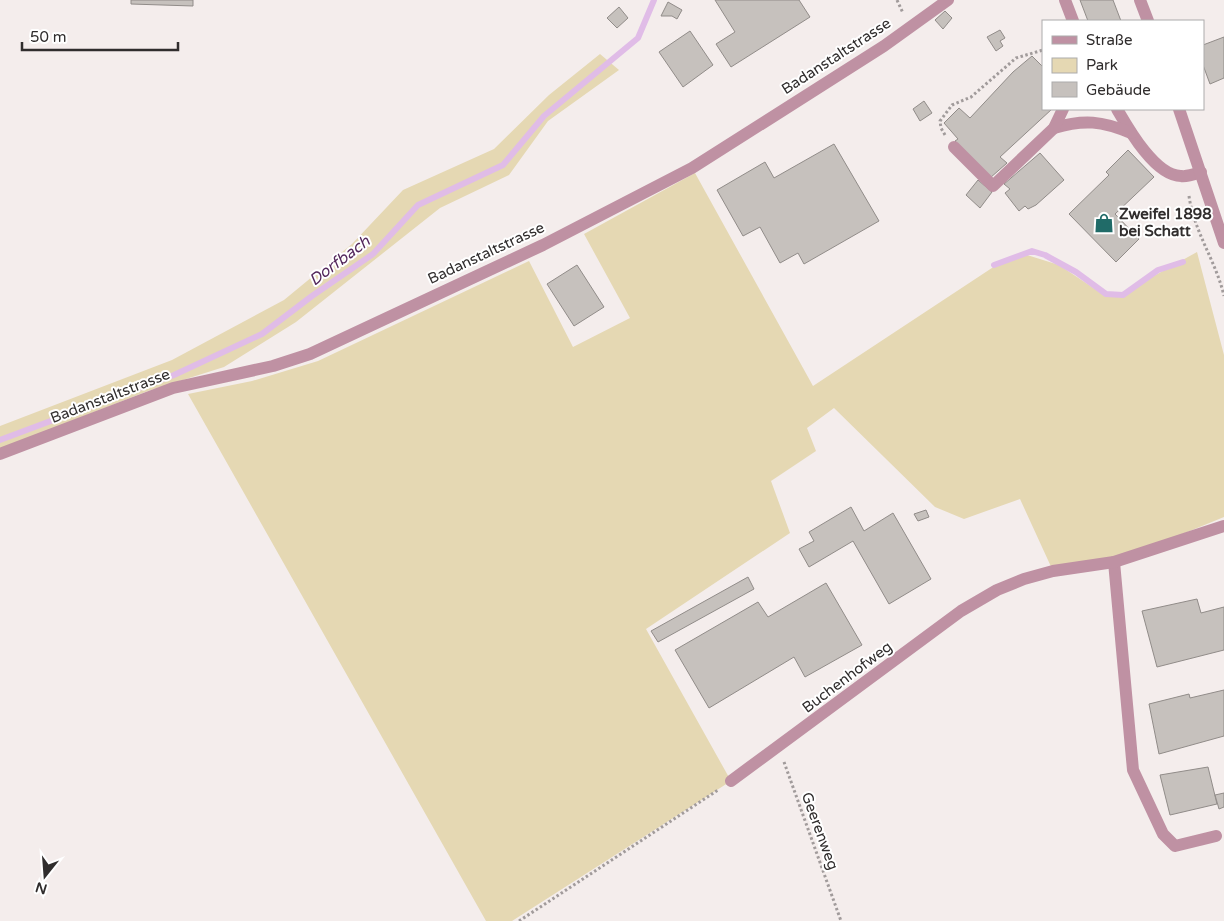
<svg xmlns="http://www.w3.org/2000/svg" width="1224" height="921" viewBox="0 0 1224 921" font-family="'Varela Round',sans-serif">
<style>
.green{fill:#e5d8b3}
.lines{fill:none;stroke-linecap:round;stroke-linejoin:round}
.stream{stroke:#e0bce7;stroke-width:6}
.building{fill:#c6c1bd;stroke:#918c89}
.path{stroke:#a19b9b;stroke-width:3;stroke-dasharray:2.5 2.5;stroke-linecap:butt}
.minor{stroke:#bf91a3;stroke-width:12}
.labels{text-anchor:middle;stroke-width:4;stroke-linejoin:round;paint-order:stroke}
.street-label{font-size:15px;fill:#302d2d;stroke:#fff}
.poi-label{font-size:15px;font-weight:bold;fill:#302d2d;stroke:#fff;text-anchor:start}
.water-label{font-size:16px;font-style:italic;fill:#54285c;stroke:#fff}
</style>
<rect width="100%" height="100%" fill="#f4edec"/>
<g class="green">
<polygon points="600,54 619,70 548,121 509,175 440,208 296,322 224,367 148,391 0,449 0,426 172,360 284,300 352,244 403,190 494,149 549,95"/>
<polygon points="695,173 813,386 1001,262 1027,255 1059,265 1095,289 1116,297 1197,252 1224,355 1224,517 1114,562 1053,571 1020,499 964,519 935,507 834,408 807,428 816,451 771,481 790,533 646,629 731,781 512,921 486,921 188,394 252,381 318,361 529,261 573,347 630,318 584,234"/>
</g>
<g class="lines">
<g class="stream">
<polyline points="994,265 1032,251 1045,255 1076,272 1106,294 1123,295 1158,270 1183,262"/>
<polyline points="0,440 174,375 262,334 312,296 373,254 418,205 503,165 544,116 638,38 654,0"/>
</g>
</g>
<g class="building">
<polygon points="131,0 193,0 193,6 131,4"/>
<polygon points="715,0 799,0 810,17 731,67 716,44 735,32"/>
<polygon points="1080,0 1113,0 1121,21 1088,21"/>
<polygon points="668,2 682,10 677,19 672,16 661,16"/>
<polygon points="619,7 628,18 617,28 607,18"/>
<polygon points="945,11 952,18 943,29 935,20"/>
<polygon points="1000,30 1005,38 1000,41 1003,46 996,51 987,37"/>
<polygon points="690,31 713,65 683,87 659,52"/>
<polygon points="1224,37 1224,78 1210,84 1203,65 1203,45"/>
<polygon points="1032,56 1043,67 1043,109 1052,109 1000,157 1007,163 990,178 955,141 958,139 944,123 959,108 970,118 1013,72"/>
<polygon points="924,101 932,113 920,121 913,109"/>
<polygon points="834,144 879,221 804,264 798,253 780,263 760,227 743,236 717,190 765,162 774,178"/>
<polygon points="1128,150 1154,177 1115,214 1139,239 1116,262 1069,214 1109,175 1106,172"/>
<polygon points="1040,153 1064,180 1036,205 1028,209 1025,206 1019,211 1005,193 1010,189 1004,184"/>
<polygon points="978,180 992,192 980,208 966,195"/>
<polygon points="577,265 604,307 574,326 547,284"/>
<polygon points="851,507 864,531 893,513 931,579 889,604 853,541 809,567 799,549 814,541 809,532"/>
<polygon points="926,510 929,517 918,521 914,514"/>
<polygon points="748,577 754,589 658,642 651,631"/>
<polygon points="826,583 862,645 805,677 794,657 709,708 675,650 758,602 768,617"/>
<polygon points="1197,599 1201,613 1224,607 1224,650 1157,667 1142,611"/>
<polygon points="1224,690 1224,736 1159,754 1149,704 1189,694 1190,698"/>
<polygon points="1208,767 1217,804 1170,815 1160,775"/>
<polygon points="1224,793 1224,807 1219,809 1215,795"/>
</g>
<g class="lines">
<g class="path">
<polyline points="897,0 903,13"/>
<polyline points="945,135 941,128 940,121 952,105 971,97 1016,58 1043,50"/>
<path d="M1189,196C1194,232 1216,261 1224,296"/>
<polyline points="784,762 841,921"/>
<polyline points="519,921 718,790"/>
</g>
<g class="minor">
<polyline points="1065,0 1073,21"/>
<polyline points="1140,0 1148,21"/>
<path d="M1117,109C1128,128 1155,176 1181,176C1187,177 1195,174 1201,172"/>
<polyline points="1179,109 1224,243"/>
<path d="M1054,128C1084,119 1102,121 1131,133"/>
<polyline points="954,147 993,186 1054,128 1063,109"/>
<polyline points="0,454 173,388 273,366 310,354 543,245 692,168 884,46 948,0"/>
<polyline points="1114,562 1133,770 1163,834 1175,846 1216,836"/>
<polyline points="731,781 961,611 997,590 1024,579 1053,571 1114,562 1224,526"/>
</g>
</g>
<defs>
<symbol id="shop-bare" viewBox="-9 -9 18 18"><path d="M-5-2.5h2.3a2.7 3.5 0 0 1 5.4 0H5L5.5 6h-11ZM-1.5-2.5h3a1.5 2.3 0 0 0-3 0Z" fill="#206b68" stroke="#fff" stroke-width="2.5" paint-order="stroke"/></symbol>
</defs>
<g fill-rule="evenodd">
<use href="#shop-bare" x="1090" y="209" width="28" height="28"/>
</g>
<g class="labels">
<g class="street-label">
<text transform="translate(836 56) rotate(-33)" y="5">Badanstaltstrasse</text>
<text transform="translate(486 253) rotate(-25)" y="5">Badanstaltstrasse</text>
<text transform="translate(110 396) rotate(-21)" y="5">Badanstaltstrasse</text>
<text transform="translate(847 677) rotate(-37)" y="5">Buchenhofweg</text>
<text transform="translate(820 831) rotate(70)" y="5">Geerenweg</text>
</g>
<g class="poi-label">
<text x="1119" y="219">Zweifel 1898<tspan x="1119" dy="17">bei Schatt</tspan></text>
</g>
<g class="water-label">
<text transform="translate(339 260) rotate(-37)" y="6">Dorfbach</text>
</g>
</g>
<rect x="1042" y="20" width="162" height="90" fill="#ffffff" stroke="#acabab"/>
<rect x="1052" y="36" width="25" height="8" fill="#bf91a3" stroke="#acabab"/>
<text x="1086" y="45" font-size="15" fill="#302d2d">Straße</text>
<rect x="1052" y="58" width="25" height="15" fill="#e5d8b3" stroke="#acabab"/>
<text x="1086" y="70" font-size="15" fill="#302d2d">Park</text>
<rect x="1052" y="82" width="25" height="15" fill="#c6c1bd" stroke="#acabab"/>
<text x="1086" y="95" font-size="15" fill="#302d2d">Gebäude</text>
<g transform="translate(45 876) rotate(197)" stroke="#ffffff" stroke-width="4" paint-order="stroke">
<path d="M0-4L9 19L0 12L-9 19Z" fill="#302d2d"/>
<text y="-8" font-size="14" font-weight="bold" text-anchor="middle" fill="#302d2d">N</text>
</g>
<path d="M22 42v8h156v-8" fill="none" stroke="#302d2d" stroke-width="2.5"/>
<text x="30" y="42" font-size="15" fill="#302d2d" stroke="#ffffff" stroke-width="4" paint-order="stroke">50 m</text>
</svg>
